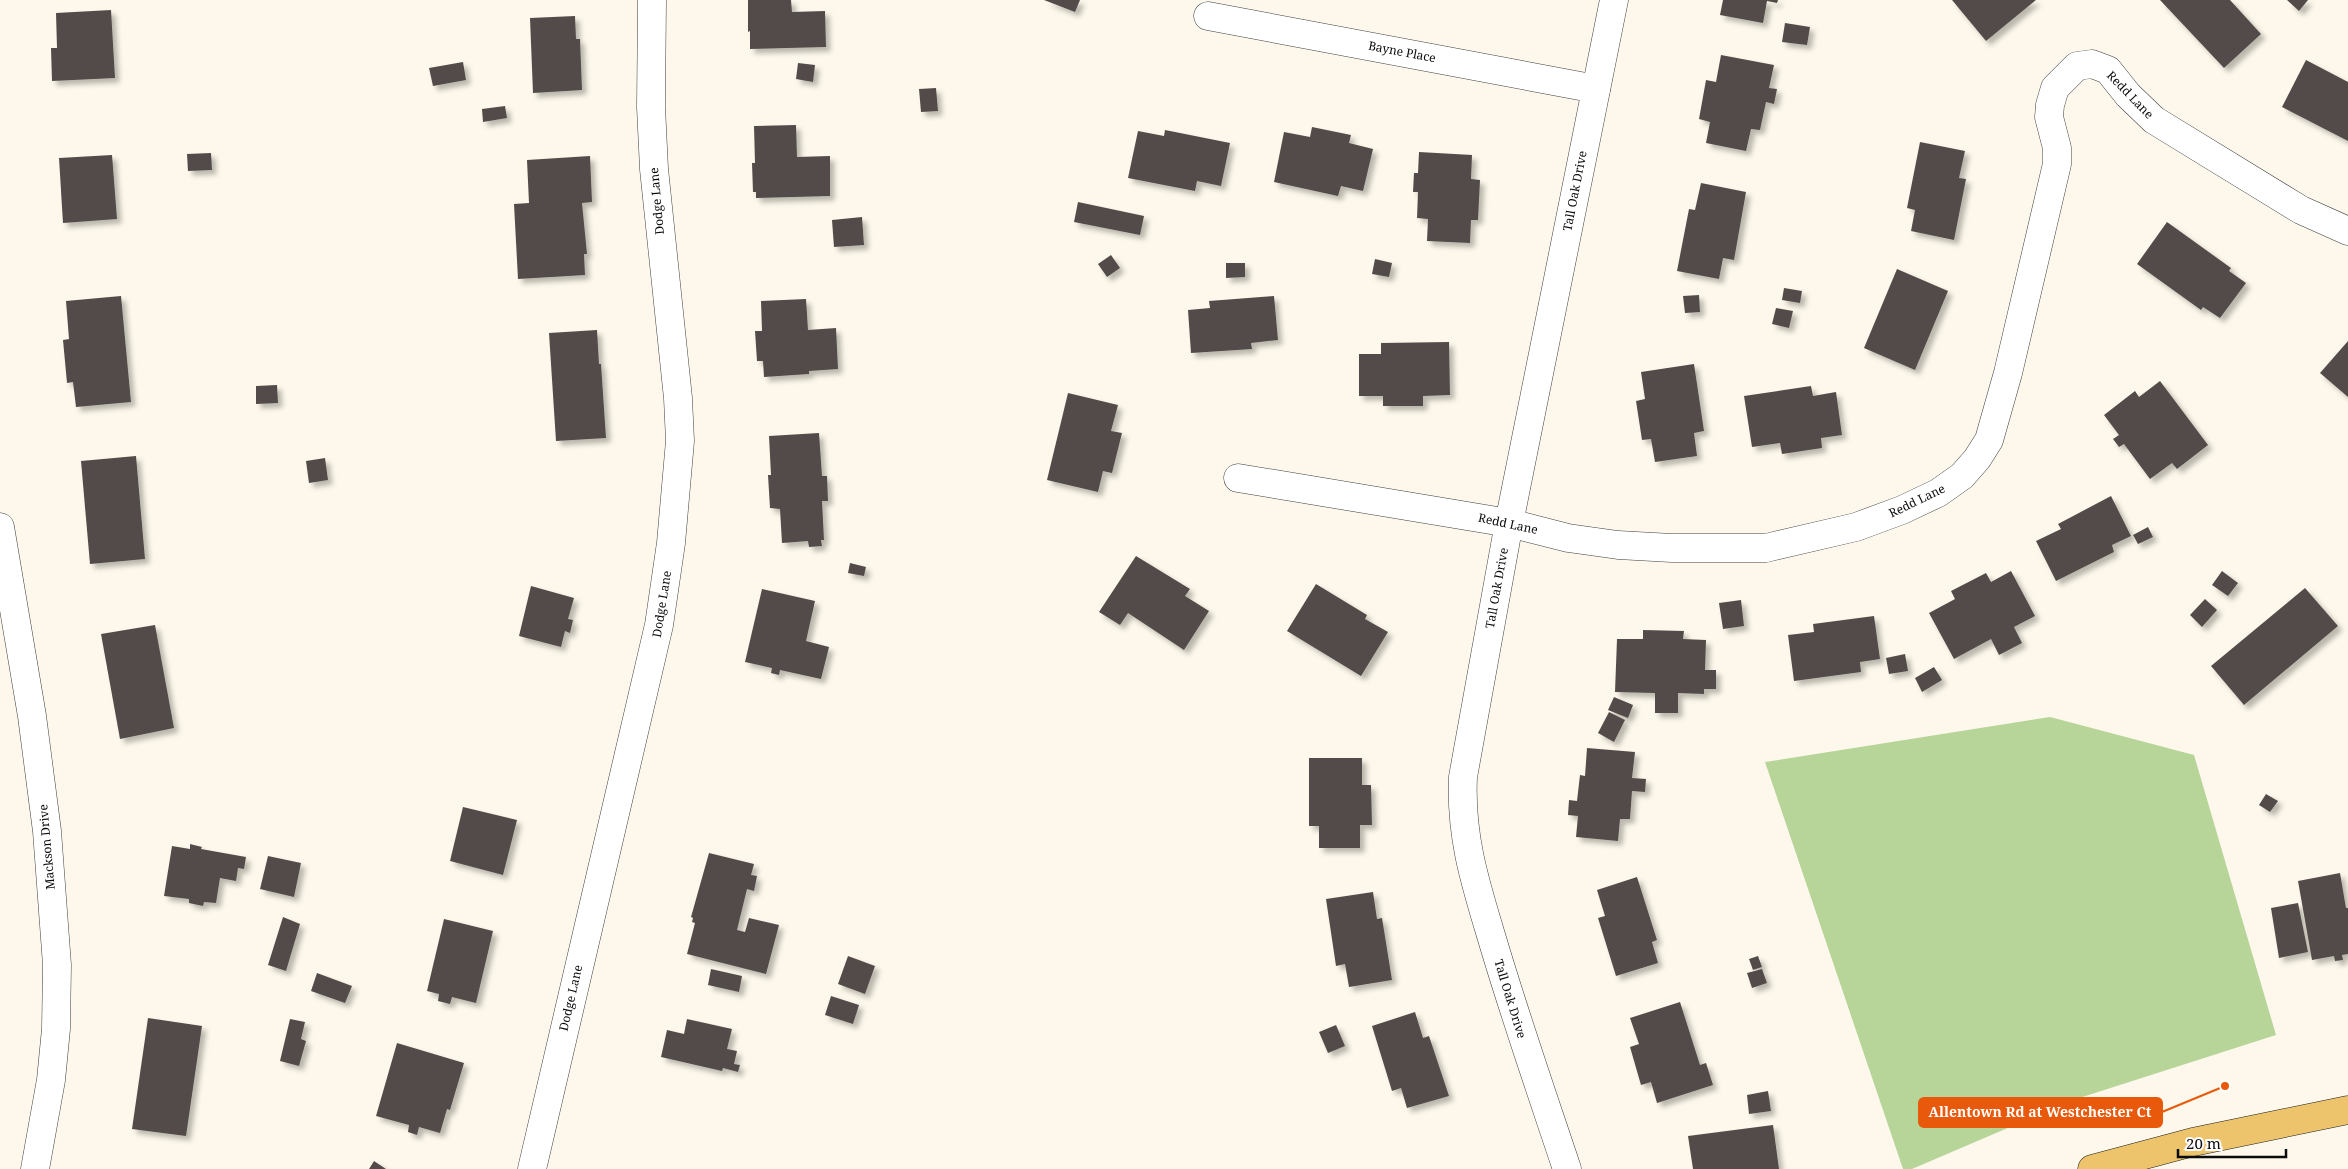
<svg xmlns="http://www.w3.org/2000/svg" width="2348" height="1169" viewBox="0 0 2348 1169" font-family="'Noto Serif',serif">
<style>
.forest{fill:#b7d499}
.building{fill:#534c48;filter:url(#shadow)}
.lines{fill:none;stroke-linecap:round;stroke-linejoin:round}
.minor-casing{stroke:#3e3e3e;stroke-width:29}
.primary-casing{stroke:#1c1c1c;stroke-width:29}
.minor{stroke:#fff;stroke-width:28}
.primary{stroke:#edc46b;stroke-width:28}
.labels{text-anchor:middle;stroke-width:5;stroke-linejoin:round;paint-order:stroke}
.street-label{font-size:12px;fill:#0b0b0b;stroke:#fff}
.leader{fill:none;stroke:#e8590c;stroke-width:2}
.callout-dot{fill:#e8590c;stroke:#fff;stroke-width:2}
.callout{fill:#e8590c;stroke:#e8590c;stroke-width:2}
.callout-label{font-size:14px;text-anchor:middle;font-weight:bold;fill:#fff}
</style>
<defs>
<filter id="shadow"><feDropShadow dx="4.5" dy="4.5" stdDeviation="2.5" flood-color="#0004"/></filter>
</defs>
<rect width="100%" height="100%" fill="#fdf8eb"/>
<polygon class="forest" points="2050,717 2194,755 2276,1035 2073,1100 1912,1169 1903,1169 1765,762"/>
<g class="building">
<polygon points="748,0 791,0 792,12 825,11 826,47 750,49 750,31 748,32"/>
<polygon points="1044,0 1080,0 1075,12"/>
<polygon points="1723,0 1778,0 1777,3 1767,1 1763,23 1720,15"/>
<polygon points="1952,0 2036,0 1986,41"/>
<polygon points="2160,0 2230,0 2261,34 2224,68"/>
<polygon points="2287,0 2308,0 2299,11"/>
<polygon points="111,10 115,78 52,81 51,48 57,48 56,13"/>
<polygon points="575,16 576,39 580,39 582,90 533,93 530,18"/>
<polygon points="1785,23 1810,27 1807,45 1782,42"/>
<polygon points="1721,55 1774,65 1769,88 1777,89 1774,104 1766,102 1760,130 1751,129 1746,151 1706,143 1710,122 1699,119 1706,80 1716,82"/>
<polygon points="2306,60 2348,82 2348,141 2282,107"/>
<polygon points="463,62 466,80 433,86 429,68"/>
<polygon points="798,63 815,65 813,82 796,79"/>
<polygon points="936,88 938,111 921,112 919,89"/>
<polygon points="505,106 507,118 483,122 482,109"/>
<polygon points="796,125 797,157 830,156 830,196 756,198 756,192 753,192 752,163 755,163 754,126"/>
<polygon points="1312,127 1351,135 1349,143 1373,149 1363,191 1341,186 1338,196 1274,182 1284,132 1310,137"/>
<polygon points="1165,130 1230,143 1221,186 1197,181 1195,191 1128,178 1138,131 1164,136"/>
<polygon points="1920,142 1965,151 1959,178 1966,179 1954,240 1911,231 1915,210 1907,208"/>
<polygon points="1419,152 1472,155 1471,179 1480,180 1478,220 1471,220 1470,243 1427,241 1428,219 1417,218 1418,192 1413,192 1414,173 1418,173"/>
<polygon points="211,153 212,170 188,171 187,154"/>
<polygon points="112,155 117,219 63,223 59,158"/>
<polygon points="590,156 592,202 582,203 587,254 584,254 585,275 518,279 514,204 529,203 527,160"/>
<polygon points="1701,183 1746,192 1734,260 1723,258 1719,279 1677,271 1689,209 1695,210"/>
<polygon points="1078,202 1144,216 1140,235 1074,222"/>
<polygon points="862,217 864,245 834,247 832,220"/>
<polygon points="2167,222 2231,268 2229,271 2246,283 2220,318 2203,307 2201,310 2137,264"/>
<polygon points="1111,255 1120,268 1107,277 1098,264"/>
<polygon points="1375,259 1392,263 1389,277 1372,274"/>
<polygon points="1226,263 1245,263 1245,277 1226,278"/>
<polygon points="1897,269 1948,291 1915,370 1864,348"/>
<polygon points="1784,288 1802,291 1800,303 1782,300"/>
<polygon points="1699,295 1700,312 1685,313 1683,296"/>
<polygon points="121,296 131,402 76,407 73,382 67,383 63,340 69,339 66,301"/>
<polygon points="1274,296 1278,340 1251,343 1252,349 1191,353 1188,310 1210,308 1209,301"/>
<polygon points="806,299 808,330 836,328 838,369 809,371 809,374 764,377 763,361 757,361 755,331 762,331 761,301"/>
<polygon points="1776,308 1793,311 1789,328 1772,324"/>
<polygon points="597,330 599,364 601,364 606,438 556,441 549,333"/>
<polygon points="2348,341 2348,397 2320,373"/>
<polygon points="1449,342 1450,395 1423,396 1423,406 1383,406 1383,396 1359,396 1359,354 1381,354 1381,343"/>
<polygon points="1694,364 1704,431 1694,433 1697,456 1655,462 1651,439 1642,440 1636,401 1645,399 1641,372"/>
<polygon points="2160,381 2208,445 2177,469 2172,463 2150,479 2124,444 2119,447 2113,439 2119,435 2104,415 2135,391 2139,397"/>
<polygon points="277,385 278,403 256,404 256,386"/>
<polygon points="1811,386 1813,396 1836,392 1842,435 1821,438 1822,448 1782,454 1780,443 1752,447 1744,396"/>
<polygon points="1068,393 1118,405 1111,431 1122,433 1112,473 1103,471 1098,492 1047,480"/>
<polygon points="819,433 822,476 827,476 828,501 822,501 824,540 821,540 822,546 809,547 808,541 782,543 780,509 770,508 768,475 771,475 769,436"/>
<polygon points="136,456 145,559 90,564 81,461"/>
<polygon points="325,458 328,480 309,483 306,461"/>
<polygon points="2111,496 2131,536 2112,545 2114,552 2056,581 2036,541 2061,529 2058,524"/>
<polygon points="2148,527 2153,537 2138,544 2133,535"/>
<polygon points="1136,556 1190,589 1185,596 1209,611 1184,650 1128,613 1120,625 1099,612"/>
<polygon points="850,563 866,567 864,576 848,573"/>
<polygon points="2011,571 2035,616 2014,627 2022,643 1999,655 1991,639 1954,659 1929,613 1955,599 1951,591 1986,573 1991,582"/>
<polygon points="2222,571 2238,583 2228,596 2212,585"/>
<polygon points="1316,584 1367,615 1365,619 1388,632 1361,676 1287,631"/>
<polygon points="531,586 574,598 568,619 573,620 570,633 565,631 561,647 519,636"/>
<polygon points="2305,588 2338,626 2244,705 2211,666"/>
<polygon points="762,589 815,601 806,641 829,647 821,679 780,670 779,675 771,673 772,668 745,662"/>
<polygon points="2205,599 2217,610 2202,627 2190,615"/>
<polygon points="1741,600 1744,626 1723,629 1719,603"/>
<polygon points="1874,616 1880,659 1860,662 1861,672 1794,681 1788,635 1814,632 1813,624"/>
<polygon points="155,625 174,728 120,739 101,634"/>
<polygon points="1643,630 1684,631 1683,639 1706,640 1705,670 1716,670 1716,689 1704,689 1704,694 1678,693 1678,713 1655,713 1655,693 1615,692 1617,639 1643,639"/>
<polygon points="1905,654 1908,671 1889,674 1886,658"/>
<polygon points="1934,667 1942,680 1922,692 1915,678"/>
<polygon points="1614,697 1633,705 1628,718 1608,710"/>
<polygon points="1609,712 1625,720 1614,742 1598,733"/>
<polygon points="1587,748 1635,752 1632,778 1646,779 1645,792 1632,791 1630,819 1620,819 1618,841 1576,837 1578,816 1568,815 1569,800 1577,801 1580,775 1585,776"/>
<polygon points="1309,758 1362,758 1362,785 1371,785 1372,825 1360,825 1360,848 1319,848 1319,826 1309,826"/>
<polygon points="2266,794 2278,801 2270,812 2259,805"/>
<polygon points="463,807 517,820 503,875 450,861"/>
<polygon points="190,844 202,847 201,849 246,857 244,869 238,868 236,881 220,878 216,903 204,902 203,906 189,903 189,899 164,896 172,846 190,849"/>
<polygon points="709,853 754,864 751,875 757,876 754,891 747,889 737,930 745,932 749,918 779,925 766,974 687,954 695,923 692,922 693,918 691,917"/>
<polygon points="268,856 301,863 294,897 260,889"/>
<polygon points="2340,873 2346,908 2348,908 2348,954 2342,955 2343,960 2335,961 2334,956 2312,960 2298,881"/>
<polygon points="1637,877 1657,940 1652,942 1658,963 1616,976 1598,918 1605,916 1597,890"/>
<polygon points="1373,892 1377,919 1382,918 1392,980 1349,987 1345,964 1336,966 1326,899"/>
<polygon points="2298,903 2308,952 2279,958 2271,908"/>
<polygon points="283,917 300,924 286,971 268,965"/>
<polygon points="444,919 493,931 476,1003 452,997 450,1004 438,1001 439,994 427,991"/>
<polygon points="848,956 875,966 865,994 838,984"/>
<polygon points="1758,956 1762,967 1753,970 1749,959"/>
<polygon points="711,969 742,976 739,992 708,985"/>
<polygon points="1762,969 1767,983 1752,988 1747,973"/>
<polygon points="317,973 352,986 345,1003 311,991"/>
<polygon points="831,996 859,1005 853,1024 825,1015"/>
<polygon points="1680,1002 1700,1065 1706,1063 1713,1085 1657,1103 1651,1082 1641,1085 1630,1047 1639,1044 1630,1018"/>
<polygon points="1415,1012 1423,1038 1429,1036 1449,1096 1407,1108 1401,1088 1392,1091 1372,1026"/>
<polygon points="148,1018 202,1026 186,1136 132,1129"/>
<polygon points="290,1019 305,1022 301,1039 306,1041 299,1066 280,1061"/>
<polygon points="687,1019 732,1029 727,1049 737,1051 734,1064 740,1065 738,1072 723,1068 722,1071 661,1057 667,1030 684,1034"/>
<polygon points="1336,1025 1345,1046 1328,1053 1319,1032"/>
<polygon points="397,1043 464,1063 450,1110 447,1109 440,1133 419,1127 417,1135 408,1132 409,1125 376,1116"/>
<polygon points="1768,1091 1771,1111 1749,1114 1747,1095"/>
<polygon points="1773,1125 1779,1169 1693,1169 1688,1136"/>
<polygon points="374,1161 386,1169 369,1169"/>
</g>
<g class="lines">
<defs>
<g id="minor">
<polyline points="1208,16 1596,89"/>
<polyline points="1238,478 1509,523 1568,538 1618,545 1672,548 1766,548 1856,527 1902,510 1938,493 1962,476 1977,459 1989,440 2008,373 2057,164 2057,148 2049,117 2050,105 2055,88 2077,66 2092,64 2108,70 2128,95 2154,120 2301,210 2348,231"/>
<polyline points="0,527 32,716 47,831 57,965 56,1029 51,1080 35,1169"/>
<polyline points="532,1169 659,625 671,543 680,441 678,398 654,169 651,107 652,0"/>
<path d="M1567,1169C1543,1097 1518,1025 1496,952C1478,891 1460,842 1463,777L1509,523L1614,0"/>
</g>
<polyline id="primary" points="2092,1169 2193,1142 2348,1110"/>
</defs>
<use href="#minor" class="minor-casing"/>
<use href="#primary" class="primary-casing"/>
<use href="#minor" class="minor"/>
<use href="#primary" class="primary"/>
</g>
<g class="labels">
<g class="street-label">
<text transform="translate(1402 52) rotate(11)" y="4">Bayne Place</text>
<text transform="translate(2130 95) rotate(46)" y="4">Redd Lane</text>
<text transform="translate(1575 191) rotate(-79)" y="4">Tall Oak Drive</text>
<text transform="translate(657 201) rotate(-95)" y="4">Dodge Lane</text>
<text transform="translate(1917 501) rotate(-26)" y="4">Redd Lane</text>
<text transform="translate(1508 524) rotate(12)" y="4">Redd Lane</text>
<text transform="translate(1497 588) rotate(-80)" y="4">Tall Oak Drive</text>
<text transform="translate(662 604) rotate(-81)" y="4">Dodge Lane</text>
<text transform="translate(47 847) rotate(-95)" y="4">Mackson Drive</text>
<text transform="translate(571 998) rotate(-77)" y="4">Dodge Lane</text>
<text transform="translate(1510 999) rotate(73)" y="4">Tall Oak Drive</text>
</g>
</g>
<path class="leader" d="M2225 1086L2162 1112"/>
<circle class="callout-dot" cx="2225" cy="1086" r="5"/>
<rect class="callout" x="1919" y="1098" width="243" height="29" rx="5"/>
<g class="callout-label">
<text x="2040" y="1117">Allentown Rd at Westchester Ct</text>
</g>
<path d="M2178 1149v8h108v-8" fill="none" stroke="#0b0b0b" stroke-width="2.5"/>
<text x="2186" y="1149" font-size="15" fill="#0b0b0b" stroke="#ffffff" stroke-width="4" paint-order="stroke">20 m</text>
</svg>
